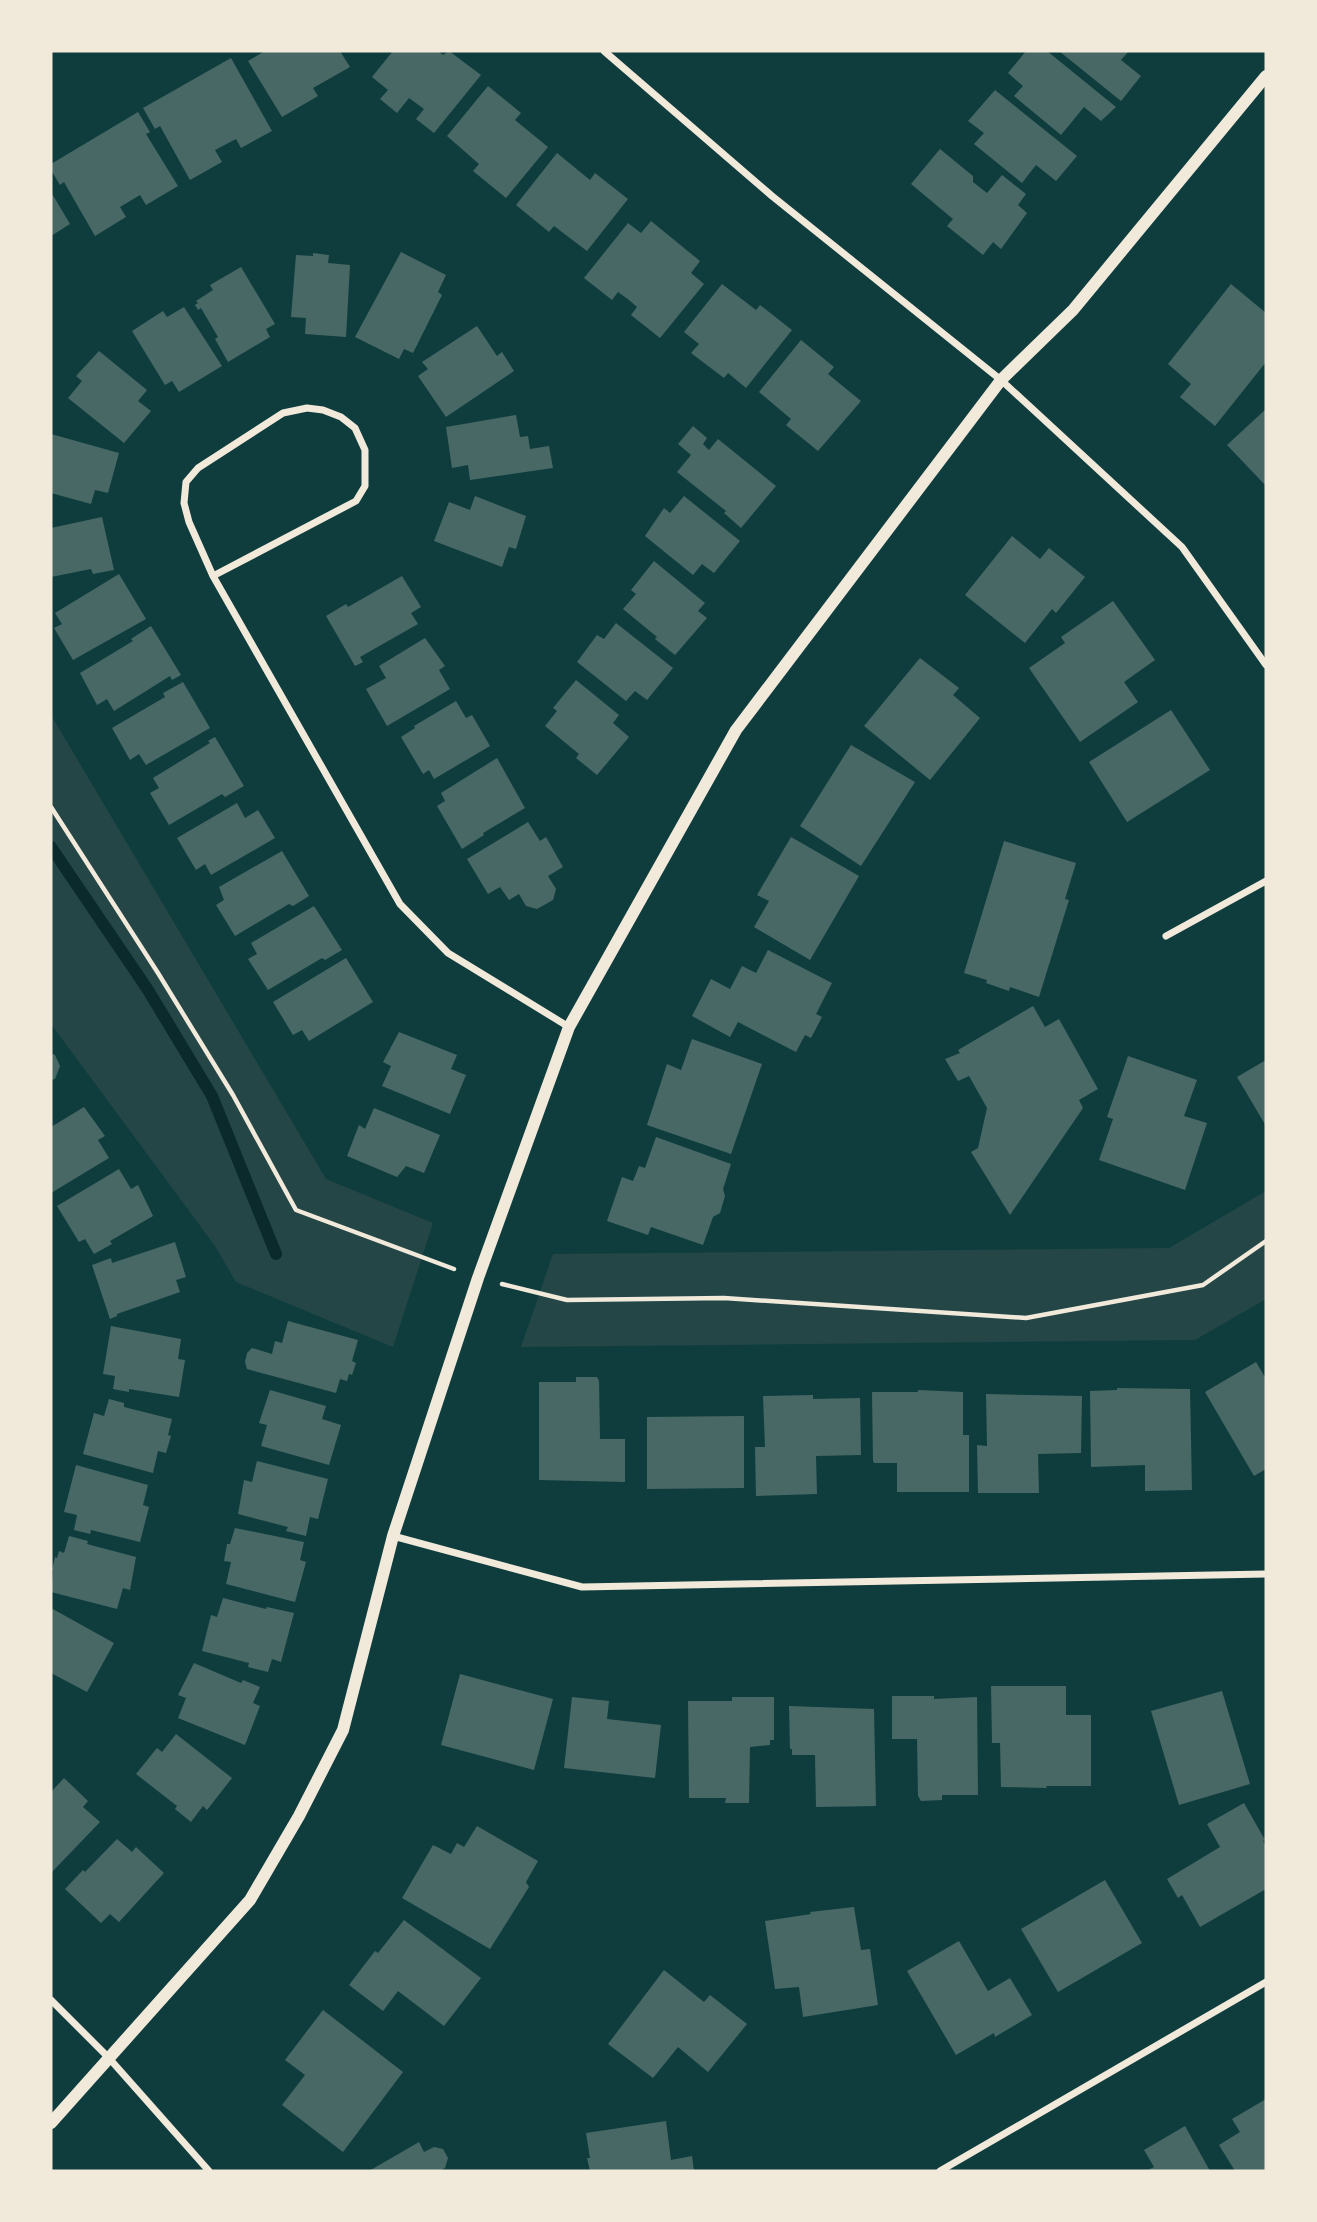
<svg xmlns="http://www.w3.org/2000/svg" width="1317" height="2222" viewBox="0 0 1317 2222" font-family="Jost,sans-serif">
<style>
.green{fill:#244646}
.lines{fill:none;stroke-linecap:round;stroke-linejoin:round}
.stream{stroke:#0a2a2b;stroke-width:12}
.building{fill:#486865}
.path{stroke:#f1e9da;stroke-width:4.5}
.minor{stroke:#f1e9da;stroke-width:7}
.tertiary{stroke:#f1e9da;stroke-width:12}
</style>
<rect width="100%" height="100%" fill="#0f3d3e"/>
<g class="green">
<polygon points="51,715 326,1179 433,1223 393,1347 236,1282 215,1246 51,1024"/>
<polygon points="1266,1191 1266,1299 1195,1340 521,1347 553,1254 1169,1248"/>
</g>
<g class="lines">
<polyline class="stream" points="51,847 148,990 212,1096 276,1254"/>
</g>
<g class="building">
<polygon points="265,51 340,51 350,67 313,88 318,96 282,117 248,61"/>
<polygon points="393,51 438,51 443,55 449,51 481,75 434,133 416,119 424,109 409,98 397,113 380,99 388,90 372,77"/>
<polygon points="1026,51 1047,51 1116,107 1101,121 1084,107 1061,135 1014,96 1023,86 1008,73"/>
<polygon points="1059,51 1129,51 1121,60 1141,76 1121,101"/>
<polygon points="231,58 272,131 241,148 236,139 215,150 222,162 190,180 160,126 155,129 143,108"/>
<polygon points="488,86 521,113 515,120 548,147 506,198 473,171 479,164 447,136"/>
<polygon points="995,90 1077,156 1056,181 1036,165 1022,183 974,144 984,133 968,121"/>
<polygon points="138,112 150,132 146,134 178,186 146,205 140,195 120,207 126,217 95,236 64,182 60,185 51,170 51,164"/>
<polygon points="940,149 973,176 973,182 987,193 1002,175 1026,194 1018,205 1027,213 1001,249 993,242 983,255 947,226 953,219 911,184"/>
<polygon points="557,153 590,180 595,173 628,199 587,251 554,226 549,232 516,205"/>
<polygon points="51,192 70,224 51,236"/>
<polygon points="651,221 700,261 691,273 704,284 660,338 631,315 637,307 629,300 618,292 612,300 584,278 628,223 641,233"/>
<polygon points="401,252 446,275 438,292 442,295 413,353 404,349 399,359 355,337"/>
<polygon points="313,253 329,255 328,263 350,265 346,337 305,334 306,318 291,317 296,255 313,256"/>
<polygon points="241,267 275,324 266,329 270,337 228,362 215,339 218,337 201,308 198,310 195,305 198,303 196,301 213,290 210,285"/>
<polygon points="722,284 756,310 760,305 792,330 746,388 728,373 724,378 691,353 699,344 684,332"/>
<polygon points="1231,284 1266,313 1266,362 1215,426 1180,397 1191,384 1168,364"/>
<polygon points="184,307 222,366 179,392 172,381 165,385 132,331 163,311 167,317"/>
<polygon points="477,326 497,356 502,352 514,371 446,417 418,376 428,369 422,362"/>
<polygon points="801,340 834,367 828,374 861,401 818,451 786,425 791,419 759,392"/>
<polygon points="99,351 147,390 138,401 151,411 124,443 68,398 82,381 76,376"/>
<polygon points="1266,409 1266,486 1227,445"/>
<polygon points="516,415 520,437 528,436 530,449 549,446 553,468 470,480 468,465 452,468 446,427"/>
<polygon points="693,426 707,438 703,444 709,450 718,439 776,486 741,528 724,513 726,511 677,472 691,455 678,444"/>
<polygon points="51,434 119,453 108,493 95,490 91,504 51,493"/>
<polygon points="475,496 526,516 516,549 509,547 502,567 434,541 449,502 470,510"/>
<polygon points="684,496 740,541 714,573 702,564 693,575 645,536 664,508 670,513"/>
<polygon points="102,517 114,570 93,574 91,569 51,577 51,528"/>
<polygon points="1012,536 1040,559 1049,548 1085,577 1056,613 1052,609 1025,643 965,595"/>
<polygon points="654,561 705,603 698,611 707,618 675,655 655,639 657,637 623,609 636,594 631,590"/>
<polygon points="119,574 146,619 73,660 54,628 62,624 55,613"/>
<polygon points="402,576 421,607 411,613 418,624 360,657 363,662 355,666 326,616 346,604 348,607"/>
<polygon points="1113,601 1155,660 1124,682 1138,702 1080,742 1029,668 1065,643 1061,637"/>
<polygon points="616,623 673,668 647,700 635,691 626,701 577,662 597,635 604,639"/>
<polygon points="151,626 181,675 172,680 170,676 114,711 107,699 97,705 80,673 133,641 131,639"/>
<polygon points="425,638 445,666 439,670 450,689 387,726 366,689 386,678 379,666"/>
<polygon points="920,658 959,688 953,695 980,718 930,780 864,726"/>
<polygon points="576,680 619,715 613,723 629,737 597,775 576,758 579,754 545,726 557,711 553,708"/>
<polygon points="183,682 210,728 146,765 139,754 130,760 112,728 165,697 163,693"/>
<polygon points="456,701 466,718 472,715 490,746 434,779 429,770 423,774 401,737 415,728 414,726"/>
<polygon points="1171,710 1210,770 1127,822 1089,762"/>
<polygon points="215,737 244,786 225,797 222,794 169,825 150,793 159,788 153,778 210,743 208,741"/>
<polygon points="851,745 915,782 861,866 800,826"/>
<polygon points="497,758 525,808 483,833 484,835 462,849 437,806 445,801 441,793"/>
<polygon points="237,803 245,818 258,810 275,838 211,875 205,864 196,870 177,838"/>
<polygon points="528,822 540,841 546,837 563,867 548,876 556,889 553,900 537,909 526,906 519,894 509,900 500,887 488,894 467,859"/>
<polygon points="791,837 859,876 810,960 754,927 769,901 757,895"/>
<polygon points="1004,841 1076,863 1065,899 1069,900 1039,997 1010,987 1009,991 986,983 987,980 964,973"/>
<polygon points="282,851 309,896 293,906 289,904 235,936 216,905 224,900 219,887"/>
<polygon points="314,906 342,950 325,960 322,958 268,990 248,959 257,954 251,943"/>
<polygon points="768,950 832,983 816,1014 822,1017 811,1038 805,1035 796,1052 738,1022 730,1037 692,1016 711,979 730,989 742,966 756,973"/>
<polygon points="346,958 373,1002 309,1041 302,1030 293,1035 273,1002"/>
<polygon points="1033,1006 1045,1027 1059,1019 1098,1089 1079,1100 1083,1108 1010,1215 971,1152 978,1148 987,1108 969,1076 958,1081 945,1059 960,1053 958,1050"/>
<polygon points="399,1032 457,1055 451,1069 466,1075 450,1114 382,1086 391,1066 383,1062"/>
<polygon points="692,1039 762,1064 731,1154 647,1125 667,1064 681,1070"/>
<polygon points="51,1053 55,1055 60,1066 55,1079 51,1080"/>
<polygon points="1128,1056 1197,1080 1184,1116 1207,1123 1185,1190 1099,1160 1113,1119 1107,1117"/>
<polygon points="1266,1060 1266,1126 1237,1077"/>
<polygon points="84,1107 105,1136 98,1140 109,1158 51,1193 51,1127"/>
<polygon points="374,1108 440,1135 424,1173 406,1166 397,1177 347,1156 359,1125 365,1129"/>
<polygon points="656,1137 731,1164 723,1189 725,1196 720,1213 713,1217 703,1245 651,1227 648,1235 607,1221 622,1177 633,1181 639,1166 645,1168"/>
<polygon points="119,1169 131,1189 138,1185 153,1216 110,1241 112,1244 94,1254 85,1239 79,1242 57,1206"/>
<polygon points="175,1242 186,1277 176,1280 180,1292 117,1314 117,1316 110,1319 92,1265 111,1258 112,1263"/>
<polygon points="288,1321 358,1340 352,1361 356,1363 352,1375 349,1374 347,1381 340,1379 336,1393 247,1369 245,1362 247,1353 252,1348 272,1354 275,1341 282,1343"/>
<polygon points="111,1326 181,1339 178,1359 185,1360 179,1397 129,1389 129,1392 113,1389 115,1376 103,1374"/>
<polygon points="1256,1362 1266,1379 1266,1469 1254,1476 1205,1392"/>
<polygon points="576,1377 597,1377 599,1381 600,1439 625,1439 625,1482 539,1480 539,1382 576,1382"/>
<polygon points="1117,1388 1190,1389 1192,1490 1145,1491 1145,1465 1091,1467 1090,1391 1117,1390"/>
<polygon points="270,1390 326,1406 322,1419 341,1425 329,1465 261,1446 267,1425 259,1423"/>
<polygon points="918,1390 963,1392 963,1435 969,1435 969,1492 897,1492 897,1463 874,1463 873,1461 872,1392 918,1392"/>
<polygon points="986,1394 1082,1396 1081,1453 1038,1454 1039,1493 978,1493 977,1445 987,1446"/>
<polygon points="813,1395 813,1399 860,1398 861,1455 816,1456 817,1494 756,1496 755,1447 765,1447 763,1396"/>
<polygon points="109,1399 124,1403 124,1407 172,1419 168,1435 171,1436 166,1453 158,1451 153,1473 83,1454 94,1413 104,1416"/>
<polygon points="744,1416 744,1488 647,1489 647,1417"/>
<polygon points="257,1461 328,1479 318,1519 310,1517 306,1536 286,1531 288,1527 238,1514 244,1480 252,1482"/>
<polygon points="76,1465 148,1485 143,1505 149,1507 140,1542 91,1530 90,1534 74,1530 77,1515 64,1512"/>
<polygon points="235,1528 304,1542 300,1560 306,1562 295,1602 226,1584 231,1562 224,1561 227,1544 230,1544"/>
<polygon points="69,1536 88,1541 87,1544 136,1557 130,1590 123,1588 117,1609 51,1592 53,1571 52,1570 55,1557 57,1558 59,1551 64,1553"/>
<polygon points="223,1598 266,1609 267,1607 294,1613 281,1662 272,1659 268,1672 248,1667 249,1663 202,1651 211,1615 217,1617"/>
<polygon points="51,1608 114,1643 87,1692 51,1673"/>
<polygon points="194,1663 241,1683 243,1680 260,1687 253,1703 260,1706 245,1745 178,1718 186,1698 178,1695"/>
<polygon points="460,1674 553,1699 534,1770 441,1745"/>
<polygon points="991,1686 1066,1686 1066,1715 1091,1715 1091,1786 1046,1786 1047,1788 1001,1787 1000,1743 992,1743"/>
<polygon points="1222,1691 1250,1784 1179,1805 1151,1711"/>
<polygon points="892,1696 934,1696 934,1699 977,1697 978,1795 942,1795 942,1800 921,1801 918,1796 917,1739 892,1739"/>
<polygon points="572,1697 609,1701 607,1719 661,1725 655,1778 564,1768"/>
<polygon points="732,1697 774,1697 774,1740 770,1740 770,1745 750,1747 749,1803 725,1803 726,1798 689,1798 688,1701 732,1701"/>
<polygon points="789,1706 874,1709 876,1806 816,1807 815,1755 792,1755 792,1749 790,1749"/>
<polygon points="176,1734 232,1778 207,1810 203,1806 191,1822 175,1809 177,1806 136,1774 157,1748 162,1752"/>
<polygon points="64,1778 88,1801 83,1807 100,1822 51,1873 51,1792"/>
<polygon points="1244,1803 1265,1840 1263,1841 1266,1846 1266,1889 1200,1927 1182,1895 1178,1898 1167,1879 1220,1847 1207,1824"/>
<polygon points="477,1826 538,1861 526,1882 529,1887 490,1949 402,1898 433,1845 451,1854 457,1843 464,1847"/>
<polygon points="117,1839 132,1852 136,1847 164,1873 119,1922 110,1914 101,1923 65,1889 83,1870 85,1872"/>
<polygon points="1105,1880 1142,1943 1058,1992 1021,1929"/>
<polygon points="854,1907 861,1950 870,1949 878,2005 803,2017 799,1987 775,1989 765,1921 811,1914 810,1912"/>
<polygon points="404,1920 481,1978 444,2026 398,1991 383,2011 349,1985 375,1951 378,1953"/>
<polygon points="959,1941 988,1991 1010,1978 1032,2015 995,2037 994,2033 956,2055 907,1971"/>
<polygon points="664,1970 704,2002 710,1995 747,2024 708,2072 678,2047 653,2078 608,2044"/>
<polygon points="323,2010 403,2072 343,2152 282,2105 305,2075 285,2060"/>
<polygon points="1266,2099 1266,2171 1235,2171 1219,2145 1240,2132 1232,2119"/>
<polygon points="666,2121 671,2160 692,2156 694,2171 590,2171 587,2158 590,2158 586,2133"/>
<polygon points="1185,2126 1210,2171 1146,2171 1154,2167 1144,2150"/>
<polygon points="419,2142 424,2152 434,2147 443,2149 448,2158 445,2168 439,2171 369,2171"/>
</g>
<g class="lines">
<g class="path">
<polyline points="51,807 158,973 233,1095 296,1210 454,1269"/>
<polyline points="502,1284 567,1300 724,1298 1026,1318 1203,1285 1266,1241"/>
</g>
<g class="minor">
<polyline points="604,51 772,196 1001,380 1182,547 1266,665"/>
<polyline points="213,576 356,501 365,486 365,450 355,428 341,417 323,410 307,408 283,413 198,468 186,482 184,503 189,522 213,576 400,904 448,953 569,1027"/>
<polyline points="1166,936 1266,881"/>
<polyline points="393,1536 582,1587 1266,1574"/>
<polyline points="51,2000 108,2057 209,2171"/>
<polyline points="940,2171 1266,1982"/>
</g>
<polyline class="tertiary" points="51,2123 250,1900 299,1816 343,1730 393,1536 478,1278 569,1027 736,730 1001,380 1073,310 1266,76"/>
</g>
<rect width="1317" height="2222" fill="none" stroke="#f1e9da" stroke-width="105"/>
</svg>
